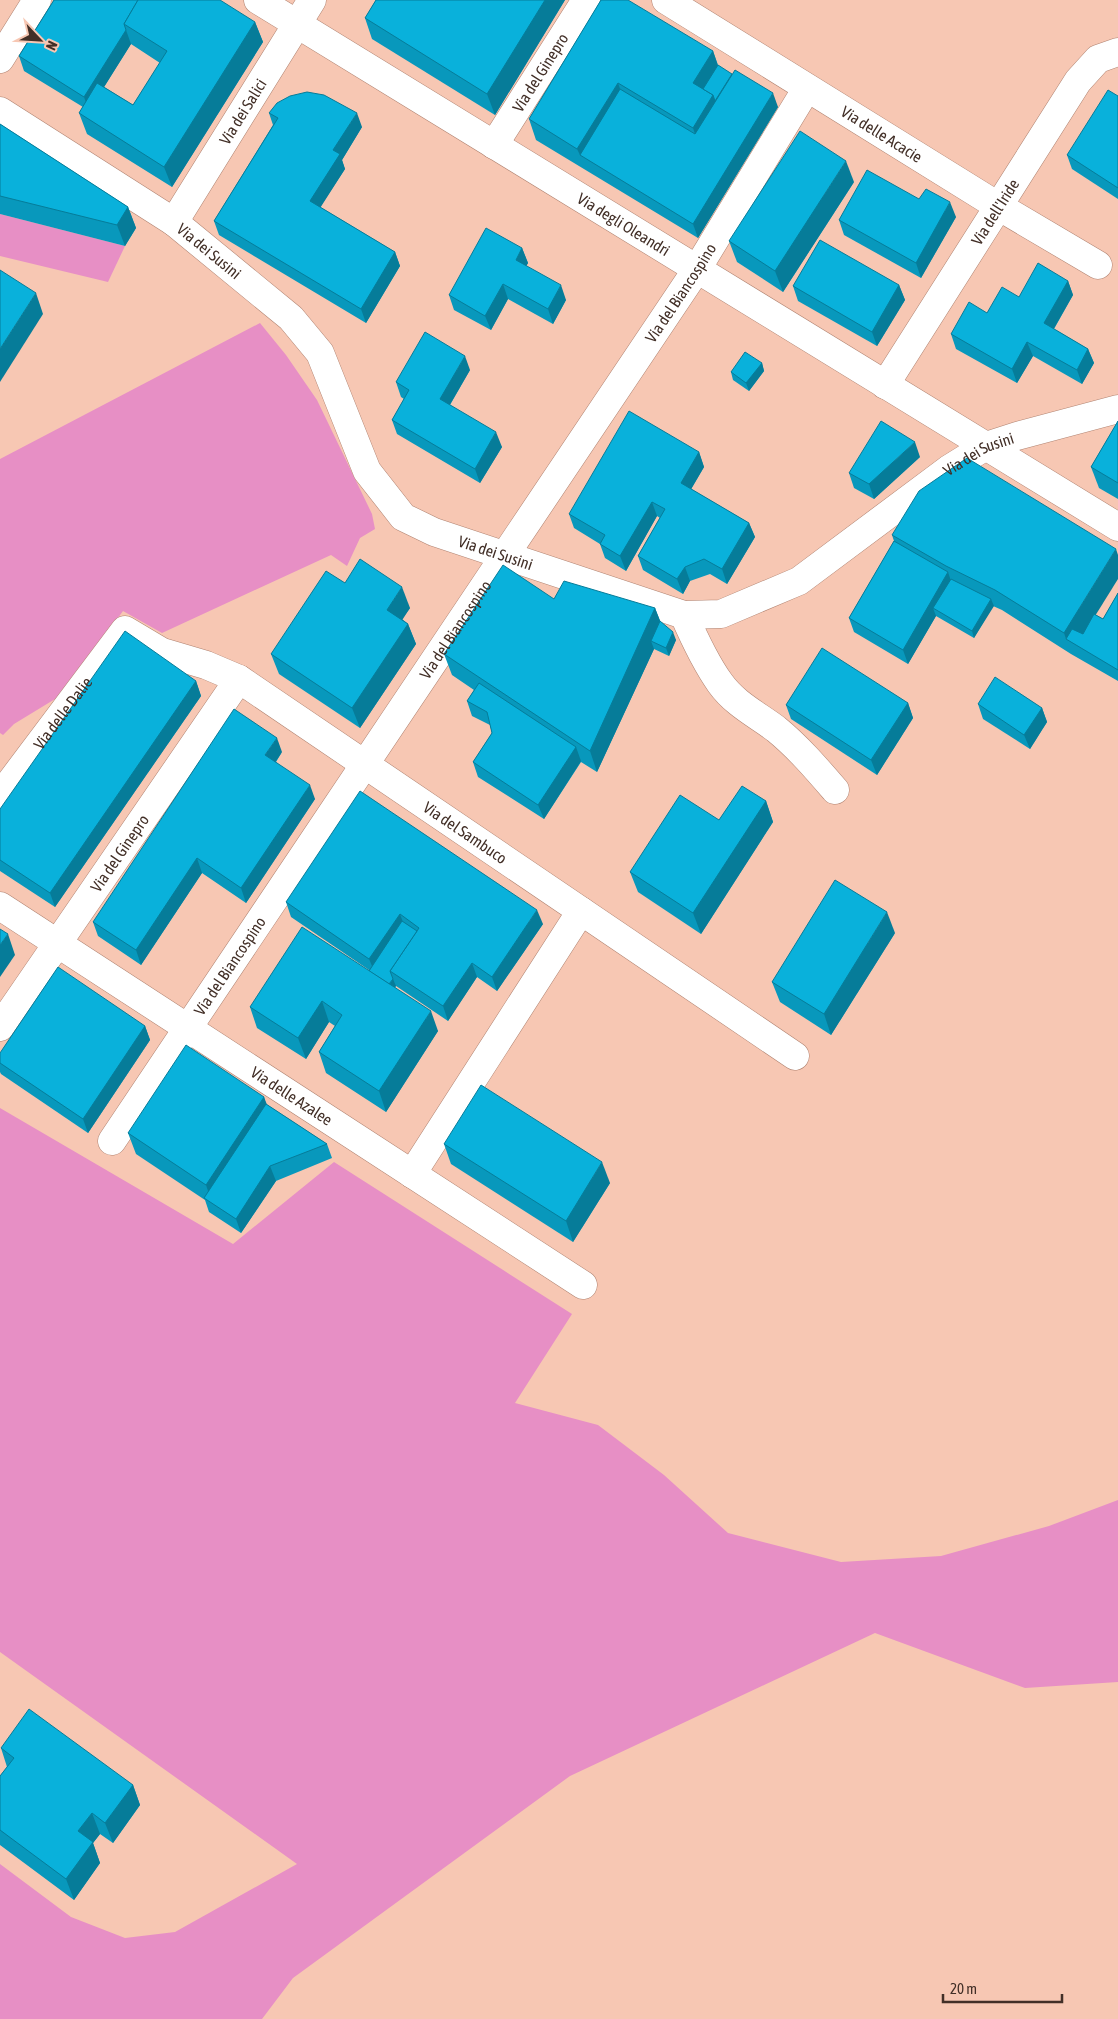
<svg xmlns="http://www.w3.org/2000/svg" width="1118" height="2019" viewBox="0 0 1118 2019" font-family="'Asap Condensed',sans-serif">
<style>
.green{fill:#e78fc5}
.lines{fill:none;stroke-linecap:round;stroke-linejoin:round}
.minor-casing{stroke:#b08371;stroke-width:29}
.minor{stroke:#fff;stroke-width:28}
.wall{fill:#0898bc;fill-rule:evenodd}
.shaded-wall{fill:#067c99}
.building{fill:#09b1db;stroke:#067c99}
.labels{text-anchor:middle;stroke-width:4;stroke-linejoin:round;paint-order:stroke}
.street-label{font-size:16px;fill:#422f27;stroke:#f7c7b3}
</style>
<rect width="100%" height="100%" fill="#f7c7b3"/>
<g class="green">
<polygon points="0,215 0,214 125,246 108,282 0,256"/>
<polygon points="260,323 286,355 317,400 372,514 375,529 360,538 347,566 331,555 162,633 123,611 60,696 14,724 3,735 0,733 0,459"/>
<polygon points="0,1108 233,1244 334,1162 572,1314 515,1403 598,1425 664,1475 728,1533 841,1562 941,1556 1049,1526 1118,1500 1118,1682 1025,1688 875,1633 570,1776 293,1978 262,2019 0,2019 0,1864 71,1917 125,1938 175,1932 297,1864 0,1652"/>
</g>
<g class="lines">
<defs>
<g id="minor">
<path id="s1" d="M258,0L1118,527"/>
<path id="s2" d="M666,0L998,206L1098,265"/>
<polyline points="0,59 37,0"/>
<path id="s3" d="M0,111L174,222L291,318L320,353L367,471L403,517L434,532L684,615L721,614L799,581L949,469L986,446L1017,436L1118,409"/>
<path id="s4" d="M494,145L586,0"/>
<path id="s5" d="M174,222L312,0"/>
<path id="s6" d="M885,385L1078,81L1098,59L1118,52"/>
<path d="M684,615C694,638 705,662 720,683C735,704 756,714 776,729C798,747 816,768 835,790"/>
<path id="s7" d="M0,796L125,630L162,652L206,665L239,679L795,1056"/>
<path id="s8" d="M0,906L583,1285"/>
<path id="s9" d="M0,1027L239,679"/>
<path id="s10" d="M112,1141L697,269L807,88"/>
<polyline points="412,1174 581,911"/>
</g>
</defs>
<use href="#minor" class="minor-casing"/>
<use href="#minor" class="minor"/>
</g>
<g class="wall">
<path d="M54,0L255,22L263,42L172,187L87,134L79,113L83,107L24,71L19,56ZM131,44L160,63L133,105L104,87Z"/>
<polygon points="376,0 565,0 495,115 372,39 365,18"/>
<polygon points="601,0 713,51 718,65 778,107 698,238 536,140 529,119"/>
<polygon points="1118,96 1118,199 1072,169 1067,155"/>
<polygon points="269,113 362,127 342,160 345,169 320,207 395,252 400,266 366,323 219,235 214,221 273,125"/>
<polygon points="0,124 128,207 136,228 125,246 0,214"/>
<polygon points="854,182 783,292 737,262 729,241"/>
<polygon points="919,199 956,217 921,278 844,235 839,220"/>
<polygon points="522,248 528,263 526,266 566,300 553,324 508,299 491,330 454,310 449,295"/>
<polygon points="1068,281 1073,295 1054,329 1088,349 1094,363 1082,384 1033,356 1017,383 956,349 951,334 987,313 1019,297"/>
<polygon points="899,285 905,300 877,346 798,301 793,286"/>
<polygon points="762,363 764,371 749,391 733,380 731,372"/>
<polygon points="470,370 450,405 502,447 480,483 397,434 392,420 404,399 401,397 396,382"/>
<polygon points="1118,421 1118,499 1099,488 1091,467"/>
<polygon points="699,452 704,467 691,489 749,523 755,537 727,584 710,574 690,581 683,594 643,570 638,556 660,518 657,516 626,571 605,558 600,544 574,528 569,514"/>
<polygon points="920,457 874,499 854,488 849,473"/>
<polygon points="892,535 1096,615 1103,619 1118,593 1118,681 1071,654 1002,610 993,606 974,638 936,616 908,664 854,632 849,618 894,541"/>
<polygon points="345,583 410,608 402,619 408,624 416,644 360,728 279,674 271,654"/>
<polygon points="554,599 655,608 660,621 676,640 669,656 654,649 597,772 581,762 544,819 478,777 473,762 492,733 490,725 472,716 467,701 474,690 452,675 444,654"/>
<polygon points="196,681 201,696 55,907 0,871 0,809"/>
<polygon points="908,703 913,718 877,775 791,719 786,705"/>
<polygon points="978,704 1042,708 1047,722 1030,749 983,719"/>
<polygon points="282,752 276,762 315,799 246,903 202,873 141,965 98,936 93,922"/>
<polygon points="766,801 773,822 701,934 638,892 630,872 719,820"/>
<polygon points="286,902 543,924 497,991 477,977 448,1021 396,986 395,987 438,1031 386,1112 326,1073 319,1052 335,1026 329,1022 306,1059 257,1028 250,1007 369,971 369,970 291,917"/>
<polygon points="895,933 831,1035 780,1002 772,982"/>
<polygon points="145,1026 150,1040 88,1133 1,1074 0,1072 0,1053"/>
<polygon points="264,1097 266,1104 327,1144 332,1158 276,1181 241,1233 209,1212 205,1200 136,1154 128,1133"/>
<polygon points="444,1144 610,1183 573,1242 451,1164"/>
<polygon points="1,1748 133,1785 140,1805 113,1843 100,1834 93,1843 100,1863 74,1900 0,1845 0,1776 7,1767"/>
</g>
<g class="shaded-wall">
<polygon points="545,0 565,0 495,115 487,94"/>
<polygon points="255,22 263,42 172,187 164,167"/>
<polygon points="126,30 131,44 89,111 84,97"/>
<polygon points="713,51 720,72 704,100 693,83"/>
<polygon points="618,83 625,103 580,155 577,149"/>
<polygon points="740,84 700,149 693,128 713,95"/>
<polygon points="773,93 778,107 698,238 693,224"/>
<polygon points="357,113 362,127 342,160 345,169 315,216 310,201 333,150"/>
<polygon points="846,161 854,182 783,292 775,271"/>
<polygon points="950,202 956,217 921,278 916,263"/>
<polygon points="128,207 136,228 125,246 117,225"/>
<polygon points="522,248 528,263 521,275 516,260"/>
<polygon points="395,252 400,266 366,323 361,309"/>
<polygon points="1068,281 1073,295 1049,337 1044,323"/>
<polygon points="503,284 508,299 491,330 485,316"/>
<polygon points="561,285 566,300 553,324 548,309"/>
<polygon points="899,285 905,300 877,346 872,332"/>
<polygon points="36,293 43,314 0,382 0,349"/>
<polygon points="1027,342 1033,356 1017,383 1012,369"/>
<polygon points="1088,349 1094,363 1082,384 1077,370"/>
<polygon points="465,356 470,370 445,413 440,399"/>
<polygon points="762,363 764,371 749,391 746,383"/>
<polygon points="496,432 502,447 480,483 475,469"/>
<polygon points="915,442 920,457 874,499 869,484"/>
<polygon points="699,452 704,467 686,498 681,483"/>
<polygon points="652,502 657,516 626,571 620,556"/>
<polygon points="749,523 755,537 727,584 722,569"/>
<polygon points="1116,549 1118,555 1118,579 1077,645 1066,639 1064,633"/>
<polygon points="685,567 690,581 683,594 677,579"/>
<polygon points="948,572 953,587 933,608 936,616 908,664 903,650"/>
<polygon points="402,587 410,608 395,631 387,610"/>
<polygon points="991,599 994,606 974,638 972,631"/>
<polygon points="655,608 663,628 651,641 654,649 597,772 590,751"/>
<polygon points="408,624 416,644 360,728 352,708"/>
<polygon points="673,632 676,640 669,656 666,648"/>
<polygon points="196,681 201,696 55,907 50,893"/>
<polygon points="908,703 913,718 877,775 871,760"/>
<polygon points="1042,708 1047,722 1030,749 1024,735"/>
<polygon points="277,738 282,752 270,770 265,755"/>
<polygon points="576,747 581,761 544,819 538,805"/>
<polygon points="310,785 315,799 246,903 241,888"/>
<polygon points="766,801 773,822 701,934 693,913"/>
<polygon points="197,858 202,873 141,965 136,950"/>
<polygon points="537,910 543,924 497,991 492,977"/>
<polygon points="887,912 895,933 831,1035 824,1014"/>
<polygon points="400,914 405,928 375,973 369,959"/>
<polygon points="8,934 15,955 0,977 0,945"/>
<polygon points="472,963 477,977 448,1021 443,1006"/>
<polygon points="393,979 396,986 390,994 388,987"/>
<polygon points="322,1001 329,1022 306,1059 298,1038"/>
<polygon points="431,1011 438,1031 386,1112 379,1091"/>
<polygon points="145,1026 150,1040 88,1133 83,1119"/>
<polygon points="264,1097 272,1118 212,1203 206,1185"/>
<polygon points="602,1162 610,1183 573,1242 566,1221"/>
<polygon points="270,1166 276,1181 241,1233 236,1219"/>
<polygon points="133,1785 140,1805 113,1843 105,1823"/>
<polygon points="92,1813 100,1834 93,1843 100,1863 74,1900 66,1879 78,1831"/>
</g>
<g class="building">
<polygon points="54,0 138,0 124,24 126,30 84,97 19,56"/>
<polygon points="138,0 220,0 255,22 164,167 79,113 97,83 133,105 167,51 124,24"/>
<polygon points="376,0 545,0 487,94 365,18"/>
<polygon points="601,0 628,0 713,51 693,83 713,95 693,128 618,83 577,149 529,119"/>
<polygon points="718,65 732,74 715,101 713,95 703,89"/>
<polygon points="735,70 773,93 693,224 580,155 620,89 695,134"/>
<polygon points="1108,90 1118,96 1118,188 1067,155"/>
<polygon points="307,92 324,95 357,113 333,150 340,154 310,201 395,252 361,309 214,221 278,118 269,113 277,103 290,96"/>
<polygon points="0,124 128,207 117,225 0,196"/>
<polygon points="800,131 846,161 775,271 729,241"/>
<polygon points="867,170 919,199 926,189 950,202 916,263 839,220"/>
<polygon points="486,228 522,248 516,260 561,285 548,309 503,284 485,316 449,295"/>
<polygon points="820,240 899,285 872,332 793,286"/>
<polygon points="1038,263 1068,281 1044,323 1088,349 1077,370 1027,342 1012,369 951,334 969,302 987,313 1002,287 1019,297"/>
<polygon points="0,270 36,293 0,349"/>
<polygon points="425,332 465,356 440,399 496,432 475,469 392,420 409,390 396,382"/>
<polygon points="745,352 762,363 746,383 731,372"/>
<polygon points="629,411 699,452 681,483 749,523 722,569 704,559 685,567 677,579 638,556 665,509 652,502 620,556 600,544 605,535 569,514"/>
<polygon points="881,421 915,442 869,484 849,473"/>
<polygon points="1118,421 1118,483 1091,467"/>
<polygon points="967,458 1116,549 1064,633 995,590 946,566 892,535 919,491"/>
<polygon points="894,541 948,572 903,650 849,618"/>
<polygon points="360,559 402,587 387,610 408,624 352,708 271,654 326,571 345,583"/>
<polygon points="503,565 554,599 564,581 655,608 590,751 444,654"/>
<polygon points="951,579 991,599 972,631 933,608"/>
<polygon points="1118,593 1118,670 1066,639 1072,629 1083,634 1094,614 1103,619"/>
<polygon points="660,621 673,632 666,648 651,641"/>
<polygon points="125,631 196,681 50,893 0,860 0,809"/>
<polygon points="822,648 908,703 871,760 786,705"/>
<polygon points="995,677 1042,708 1024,735 978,704"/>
<polygon points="479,683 576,747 538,805 473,762 492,733 487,712 467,701"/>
<polygon points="234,709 277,738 265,755 310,785 241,888 197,858 136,950 93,922"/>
<polygon points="742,786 766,801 693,913 630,872 680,795 719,820"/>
<polygon points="360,791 537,910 492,977 472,963 443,1006 390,971 419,928 400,914 369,959 286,902"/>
<polygon points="835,880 887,912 824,1014 772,982"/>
<polygon points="402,921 417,931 390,971 393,979 389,984 369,971"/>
<polygon points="302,927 431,1011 379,1091 319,1052 342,1015 322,1001 298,1038 250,1007"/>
<polygon points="0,929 8,934 0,945"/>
<polygon points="58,967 145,1026 83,1119 0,1063 0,1053"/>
<polygon points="186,1045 264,1097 206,1185 128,1133"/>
<polygon points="481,1085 602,1162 566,1221 444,1144"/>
<polygon points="266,1104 327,1144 270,1166 236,1219 204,1198"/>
<polygon points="29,1709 133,1785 105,1823 92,1813 78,1831 93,1842 66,1879 0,1830 0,1776 14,1758 1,1748"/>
</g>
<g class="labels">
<g class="street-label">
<text dy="6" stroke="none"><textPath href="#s4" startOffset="86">Via del Ginepro</textPath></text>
<text dy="6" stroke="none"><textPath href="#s5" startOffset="130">Via dei Salici</textPath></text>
<text dy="6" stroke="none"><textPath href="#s2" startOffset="254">Via delle Acacie</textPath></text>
<text dy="6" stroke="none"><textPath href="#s6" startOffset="205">Via dell'Iride</textPath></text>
<text dy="6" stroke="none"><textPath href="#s1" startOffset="429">Via degli Oleandri</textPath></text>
<text dy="6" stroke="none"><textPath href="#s3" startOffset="252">Via dei Susini</textPath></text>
<text dy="6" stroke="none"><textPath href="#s10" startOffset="1021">Via del Biancospino</textPath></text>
<text dy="6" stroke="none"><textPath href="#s3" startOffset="1229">Via dei Susini</textPath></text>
<text dy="6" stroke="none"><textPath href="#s3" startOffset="688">Via dei Susini</textPath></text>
<text dy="6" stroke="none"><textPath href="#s10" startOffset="616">Via del Biancospino</textPath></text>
<text dy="6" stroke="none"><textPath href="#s7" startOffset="104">Via delle Dalie</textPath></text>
<text dy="6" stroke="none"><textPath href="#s7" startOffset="606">Via del Sambuco</textPath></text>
<text dy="6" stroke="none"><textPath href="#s9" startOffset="211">Via del Ginepro</textPath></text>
<text dy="6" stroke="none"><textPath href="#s10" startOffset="211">Via del Biancospino</textPath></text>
<text dy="6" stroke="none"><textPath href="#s8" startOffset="348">Via delle Azalee</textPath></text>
</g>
</g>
<g transform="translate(40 40) rotate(115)" stroke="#f7c7b3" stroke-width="4" paint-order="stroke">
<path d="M0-4L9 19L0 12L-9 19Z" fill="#422f27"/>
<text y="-8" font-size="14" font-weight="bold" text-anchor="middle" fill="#422f27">N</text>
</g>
<path d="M943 1994v8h119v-8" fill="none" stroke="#422f27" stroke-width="2.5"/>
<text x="950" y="1994" font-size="15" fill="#422f27" stroke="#f7c7b3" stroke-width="4" paint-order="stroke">20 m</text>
</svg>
